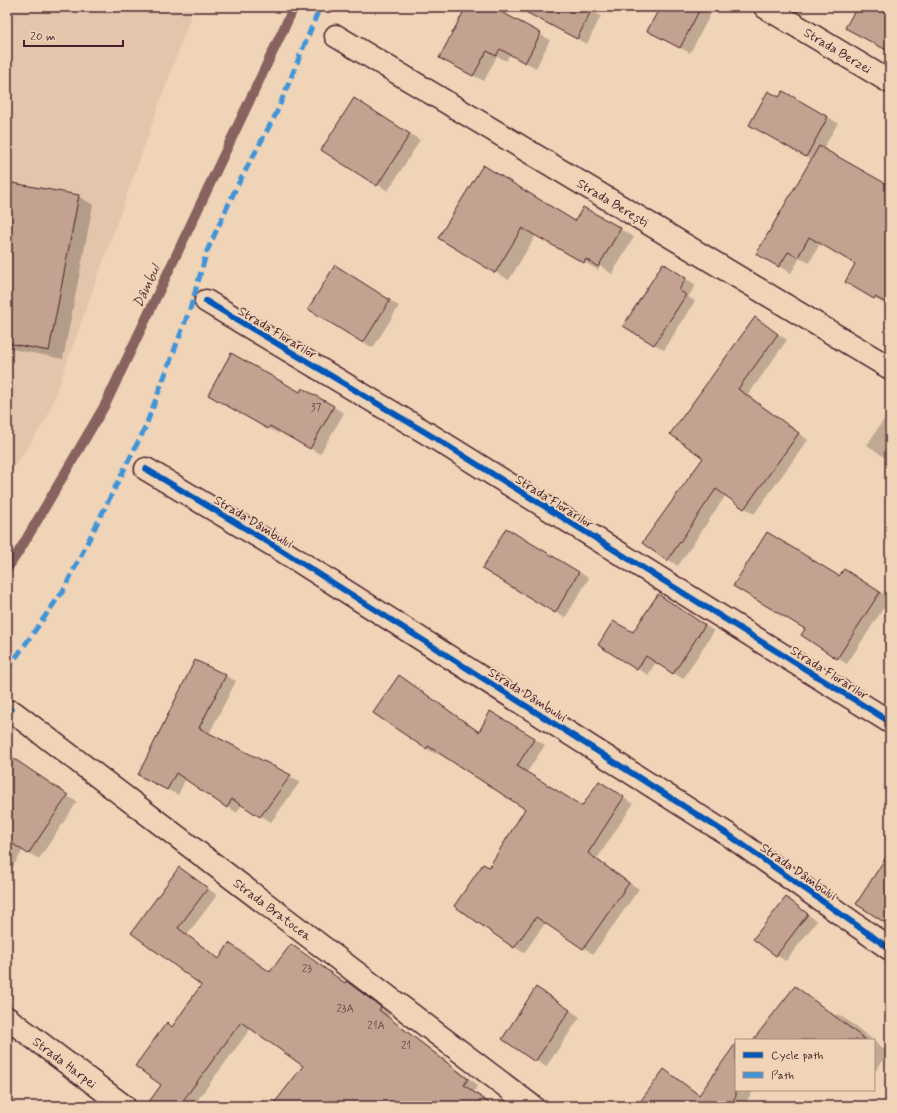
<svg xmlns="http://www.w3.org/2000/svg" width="897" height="1113" viewBox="0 0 897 1113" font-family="Mynerve,sans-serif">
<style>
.built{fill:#e2c5ab}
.shadow{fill:#0003}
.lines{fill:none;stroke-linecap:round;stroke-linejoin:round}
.stream{stroke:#87625f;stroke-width:10}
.building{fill:#c2a290;stroke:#4a1f2b}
.minor-casing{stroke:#4a1f2b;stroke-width:25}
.minor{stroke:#f0d4b7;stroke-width:22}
.quiet{stroke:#4194d7;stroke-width:5;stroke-dasharray:10 5;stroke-linecap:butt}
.cycleway-casing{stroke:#f0d4b7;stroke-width:8}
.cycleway{stroke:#0057b8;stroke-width:6}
.labels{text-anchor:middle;stroke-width:4;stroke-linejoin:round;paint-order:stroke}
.number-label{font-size:11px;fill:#684044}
.street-label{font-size:13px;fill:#4a1f2b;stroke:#f0d4b7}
.water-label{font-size:14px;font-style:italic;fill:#643b40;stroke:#f0d4b7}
</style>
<rect width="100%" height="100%" fill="#f0d4b7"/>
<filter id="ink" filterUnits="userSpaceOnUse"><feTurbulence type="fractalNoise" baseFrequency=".025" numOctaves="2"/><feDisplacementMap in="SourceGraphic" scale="8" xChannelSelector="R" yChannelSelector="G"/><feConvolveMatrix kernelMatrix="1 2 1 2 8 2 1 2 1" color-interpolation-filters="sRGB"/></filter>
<g filter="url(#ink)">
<polygon class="built" points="7,7 194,7 47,418 7,478"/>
<g class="shadow">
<polygon points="468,7 490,7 550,40 536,68 510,54 506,61 497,56 484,81 450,64"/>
<polygon points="537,7 586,7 601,16 587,44 543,21"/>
<polygon points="661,7 714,8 690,53 659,36"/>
<polygon points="783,92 838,123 823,149 884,184 890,173 890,304 887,302 885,305 874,298 857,263 821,242 809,263 800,258 791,273 758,254 812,160 750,124 779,98"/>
<polygon points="364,105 420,140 388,191 323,150"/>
<polygon points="483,166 575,222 583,208 634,237 612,274 600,266 598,270 536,235 509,280 495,272"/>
<polygon points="7,183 78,196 93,205 63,359 7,348"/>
<polygon points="673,270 696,285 688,297 695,301 664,350 625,325"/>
<polygon points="345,272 399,306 373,348 363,342"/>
<polygon points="755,318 787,340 748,395 808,440 754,514 726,495 678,566 643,543 704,458"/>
<polygon points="302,389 344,413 320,454 280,431 279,434 209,395 300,393"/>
<polygon points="890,410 890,461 867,445"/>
<polygon points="516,535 589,578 565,618 555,612"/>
<polygon points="845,570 890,598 847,664 837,658 806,629"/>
<polygon points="658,595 714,631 683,679 656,662 648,675 599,645 634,634"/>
<polygon points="196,661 236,681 209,734 300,782 271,822 242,804 237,813 186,778 178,795 149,780"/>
<polygon points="400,677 480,732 490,713 545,745 527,772 583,807 609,788 633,804 597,859 639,889 593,954 546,922 524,953 514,947 489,868 527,809 439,751 436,754 427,749 374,712"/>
<polygon points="13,759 77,802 39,859 23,850 7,876 7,769"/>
<polygon points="179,868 217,895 187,935 220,959 230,945 271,972 291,945 346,983 357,988 390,1014 388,1017 478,1085 474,1091 494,1106 273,1106 305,1066 251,1028 193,1106 164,1106 163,1085 167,1024 173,1027 202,985 132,933"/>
<polygon points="786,898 817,921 786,961 776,955"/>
<polygon points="795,987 836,1016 837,1014 847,1020 873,1040 767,1040"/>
<polygon points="546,994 580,1017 546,1067 503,1038"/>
<polygon points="874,1041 889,1053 874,1072"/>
<polygon points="736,1058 736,1090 754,1090 743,1106 638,1106 664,1070 700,1095"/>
</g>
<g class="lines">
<polyline class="stream" points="7,569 21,548 105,405 294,7"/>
</g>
<g class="building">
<polygon points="466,7 492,7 541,33 525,63 500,49 496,56 487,51 473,76 439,58"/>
<polygon points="516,7 593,7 577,39"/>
<polygon points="660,7 701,7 680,48 647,31"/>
<polygon points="857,7 890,7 890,52 845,28"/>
<polygon points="768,91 779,97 783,91 828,117 806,157 749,125"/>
<polygon points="354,98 410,134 377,186 321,150"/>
<polygon points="819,146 890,186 890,305 875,297 874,299 845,282 855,264 809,237 798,257 788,252 779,267 756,254"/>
<polygon points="483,165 575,221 583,207 621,228 598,267 586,259 584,263 522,228 495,273 438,238"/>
<polygon points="7,182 79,195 49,351 7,343"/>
<polygon points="663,263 686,278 679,290 686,295 654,345 623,326"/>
<polygon points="335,265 390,300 363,343 308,309"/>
<polygon points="755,317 778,334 738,389 799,433 744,509 716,489 667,561 642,543 703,458 670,434"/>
<polygon points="231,353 300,392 302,388 334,406 310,449 270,426 268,429 208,395"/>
<polygon points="506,528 579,572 555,613 482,569"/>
<polygon points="767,532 839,576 844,569 880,592 837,659 801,635 805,629 733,586"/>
<polygon points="658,594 705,625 673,674 646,656 637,670 598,645 613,621 633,632"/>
<polygon points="195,660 226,675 199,728 291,775 260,817 232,799 227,808 176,773 167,790 138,775"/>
<polygon points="399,675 479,732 490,711 535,738 517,766 582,806 599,781 624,797 588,853 629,883 583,949 536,917 514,948 454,906 483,864 489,867 525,809 428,746 426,749 373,713"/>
<polygon points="7,754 68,795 28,854 7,840"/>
<polygon points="890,851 890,926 856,904"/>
<polygon points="179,867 208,888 178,928 219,959 229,943 270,972 291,944 345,983 346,981 381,1007 379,1010 468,1079 464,1085 493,1106 272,1106 303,1066 241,1022 179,1106 146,1106 161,1085 135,1066 167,1022 172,1027 201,985 131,933"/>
<polygon points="786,897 808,914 776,956 753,939"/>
<polygon points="795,986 866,1040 753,1040"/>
<polygon points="536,987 570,1010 535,1062 502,1039"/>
<polygon points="736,1043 736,1096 729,1106 637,1106 664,1069 699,1095"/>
</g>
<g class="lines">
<defs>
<g id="minor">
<polyline points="765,7 890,82"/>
<polyline points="336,36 890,368"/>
<polyline points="206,301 435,438 890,722"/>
<polyline points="146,469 278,548 729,835 890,949"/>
<polyline points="13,712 532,1106"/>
<polyline points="7,1018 124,1106"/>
</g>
</defs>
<use href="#minor" class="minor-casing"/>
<use href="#minor" class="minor"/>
<g class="quiet">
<polyline points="7,670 63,591 145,428 191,306 207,251 236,188 276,114 320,7"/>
<polyline points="7,705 13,712"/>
</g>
<defs>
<g id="cycleway">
<polyline points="206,301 435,438 890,722"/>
<polyline points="146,469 278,548 729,835 890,949"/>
</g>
</defs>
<use href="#cycleway" class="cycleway-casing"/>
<use href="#cycleway" class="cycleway"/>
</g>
</g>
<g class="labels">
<g class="number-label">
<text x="316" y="411">37</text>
<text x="307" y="972">23</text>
<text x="345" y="1012">23A</text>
<text x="376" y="1029">21A</text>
<text x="406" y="1049">21</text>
</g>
<g class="street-label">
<text transform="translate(838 50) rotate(31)" y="5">Strada Berzei</text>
<text transform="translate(613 202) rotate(31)" y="5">Strada Berești</text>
<text transform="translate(278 332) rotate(31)" y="5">Strada Florarilor</text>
<text transform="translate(555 501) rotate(32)" y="5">Strada Florarilor</text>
<text transform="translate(254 521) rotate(31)" y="5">Strada Dâmbului</text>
<text transform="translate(830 672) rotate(32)" y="5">Strada Florarilor</text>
<text transform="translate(528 694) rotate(32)" y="5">Strada Dâmbului</text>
<text transform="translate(799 871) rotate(35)" y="5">Strada Dâmbului</text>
<text transform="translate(273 909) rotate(37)" y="5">Strada Bratocea</text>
<text transform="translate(65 1062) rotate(37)" y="5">Strada Harpei</text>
</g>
<g class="water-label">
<text transform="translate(146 286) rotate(-65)" y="5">Dâmbul</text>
</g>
</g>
<rect width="897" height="1113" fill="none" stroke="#f0d4b7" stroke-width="24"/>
<rect x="12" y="12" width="873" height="1089" fill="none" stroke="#4a1f2b" stroke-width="1.5" filter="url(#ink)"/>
<rect x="735" y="1039" width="140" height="52" fill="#f0d4b7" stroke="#ae8c7f"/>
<rect x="743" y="1052" width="20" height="6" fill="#0057b8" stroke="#ae8c7f"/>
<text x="771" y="1059" font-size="12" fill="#4a1f2b">Cycle path</text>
<rect x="743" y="1072" width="20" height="6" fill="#4194d7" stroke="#ae8c7f"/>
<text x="771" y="1079" font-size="12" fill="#4a1f2b">Path</text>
<path d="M24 40v6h99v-6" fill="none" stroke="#4a1f2b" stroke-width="2"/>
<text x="30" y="40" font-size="12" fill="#4a1f2b" stroke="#f0d4b7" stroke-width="3" paint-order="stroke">20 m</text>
</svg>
